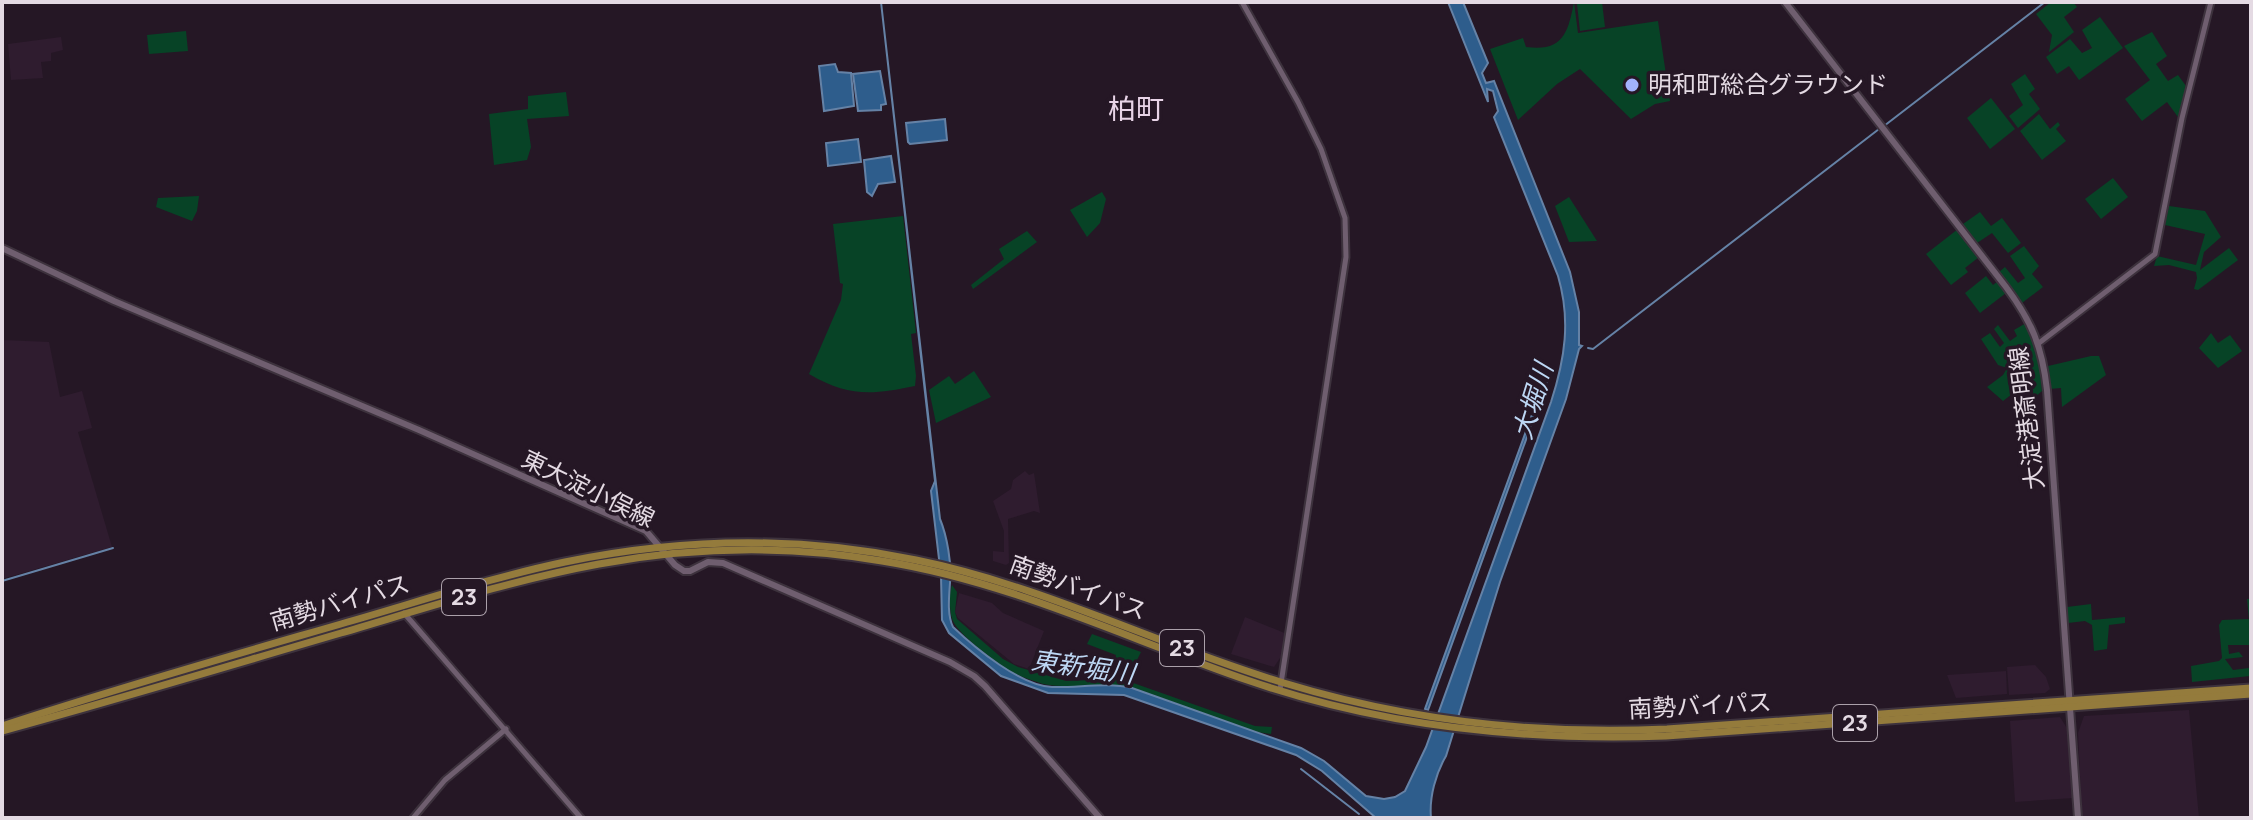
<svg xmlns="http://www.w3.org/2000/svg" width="2253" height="820" viewBox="0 0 2253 820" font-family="Manrope,'Noto Sans JP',sans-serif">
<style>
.built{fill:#2f1c2f}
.green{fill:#074326}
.water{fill:#2e5d8c;stroke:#6582a6;stroke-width:2}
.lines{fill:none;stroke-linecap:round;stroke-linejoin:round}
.stream{stroke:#6582a6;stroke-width:2}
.tertiary-casing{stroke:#3d323d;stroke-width:9}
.secondary-casing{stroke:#3d323d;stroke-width:10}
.trunk-casing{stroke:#3d323d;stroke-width:11}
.tertiary{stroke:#6f5e6f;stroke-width:5}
.secondary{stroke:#6f5e6f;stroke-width:6}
.trunk{stroke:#947b3c;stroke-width:7}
.poi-dot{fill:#a2b2fd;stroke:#251725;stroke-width:3}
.labels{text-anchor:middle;stroke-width:7;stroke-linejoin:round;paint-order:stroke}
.shield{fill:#251725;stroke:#aba0aa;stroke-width:2}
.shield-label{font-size:22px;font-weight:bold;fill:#e4dae3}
.poi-label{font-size:24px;fill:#e4dae3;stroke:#251725;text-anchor:start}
.street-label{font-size:24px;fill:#e4dae3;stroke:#251725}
.water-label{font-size:26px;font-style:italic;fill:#bdd7f4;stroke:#251725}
.quarter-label{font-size:28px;fill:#e8d4e7;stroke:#251725}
</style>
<rect width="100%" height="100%" fill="#251725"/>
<g class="built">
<polygon points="61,37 63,50 51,53 51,61 41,62 43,78 11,80 8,44"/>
<polygon points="2,340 49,342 60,397 82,391 92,428 78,432 112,547 2,579"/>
<polygon points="1025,471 1029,475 1034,473 1040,513 1034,511 1008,519 1009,563 1006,565 993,561 993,551 1004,552 1004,531 993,501 1011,489 1013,480"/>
<polygon points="959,593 992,603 1003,613 1044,631 1029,669 1014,664 958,618 955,612"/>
<polygon points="1245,617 1287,634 1282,655 1274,667 1231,654"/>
<polygon points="2035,665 2046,677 2050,689 2045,693 2009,695 2007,667"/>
<polygon points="2006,671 2007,694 1956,698 1947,675"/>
<polygon points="2189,710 2199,818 2082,818 2078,733 2084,716"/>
<polygon points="2060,717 2070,733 2073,798 2015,802 2010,721"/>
</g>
<g class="green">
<path d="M1574,2L1578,33L1658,21L1670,101L1655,104L1631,119L1580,69L1557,84L1518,120L1490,49L1523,38L1526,47C1563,52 1568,33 1574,2Z"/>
<polygon points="1602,2 1605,27 1580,31 1577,4"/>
<polygon points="2051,2 2073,2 2077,7 2064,17 2074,32 2049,52 2052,35 2036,14"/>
<polygon points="2100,17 2123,48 2079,80 2069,66 2057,74 2046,57 2070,39 2082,53 2092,48 2082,30"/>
<polygon points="186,31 188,51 149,54 147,35"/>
<polygon points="2152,32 2167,56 2156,64 2168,81 2178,75 2186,86 2178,117 2167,102 2142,121 2125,99 2150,80 2124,46"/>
<polygon points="2025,74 2035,89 2029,94 2040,109 2018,128 2009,116 2023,105 2011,84"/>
<polygon points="566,92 569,116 527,119 531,147 527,160 494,165 489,114 528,109 528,96"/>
<polygon points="1991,98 2015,129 1990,149 1967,118"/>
<polygon points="2039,114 2050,129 2058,122 2060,125 2056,129 2066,141 2042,160 2020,131"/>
<polygon points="2113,178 2128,197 2101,219 2085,199"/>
<polygon points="1102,192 1106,199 1100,223 1087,237 1070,210"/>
<polygon points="199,196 197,211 192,221 156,207 158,198"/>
<polygon points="1569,197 1597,241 1569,242 1555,206"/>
<polygon points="2169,206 2205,211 2221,237 2204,252 2200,270 2229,248 2238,260 2198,290 2194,289 2197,278 2196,272 2169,265 2154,266 2157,256 2196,265 2205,234 2165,225"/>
<polygon points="1980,212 1991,226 2002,218 2021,243 2008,253 1992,233 1977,243 1963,224"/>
<path d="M903,216L916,333L911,334L916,376L915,386C871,395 849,397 809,374L841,300L843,284L840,283L833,224Z"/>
<polygon points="1958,229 1979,257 1965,268 1968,272 1951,285 1926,254"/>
<polygon points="1027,231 1037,242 973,289 971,285 1004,259 999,249"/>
<polygon points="2024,246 2039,266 2032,274 2043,287 2022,303 1999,272 2005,267 2018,283 2025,278 2010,256"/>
<polygon points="1986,276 1993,285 1998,281 2006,293 1980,313 1965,293"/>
<polygon points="2026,323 2039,360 2042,391 2033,399 2020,388 2003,401 1987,387 2003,375 2007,368 1998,365 1981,339 1990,333 2000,347 2004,343 1994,329 1998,325 2010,341 2017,336 2014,330"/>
<polygon points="2211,333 2218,343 2230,335 2242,351 2218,368 2199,348"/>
<polygon points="2091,356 2099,356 2106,375 2062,407 2061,388 2049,389 2048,366"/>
<polygon points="974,371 991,397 936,423 929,390 949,376 955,384"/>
<path d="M952,585L957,592L955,612L957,619L1003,659L1018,667L1066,681L1122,679L1255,726L1272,727L1271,734L1257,732L1131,687C1101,681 1073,690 1043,684C1034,681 1023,678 1014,673C999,665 959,635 953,621C949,612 949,593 952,585Z"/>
<polygon points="2247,599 2251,599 2251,645 2228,645 2229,654 2239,652 2243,657 2225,659 2233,670 2249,668 2250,676 2192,682 2191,666 2219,661 2222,658 2219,625 2222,620 2249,619"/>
<polygon points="2091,604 2092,620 2125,617 2125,623 2109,625 2107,649 2094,651 2092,625 2085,621 2068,623 2067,607"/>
<polygon points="1092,634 1141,652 1129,676 1109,675 1116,655 1087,644"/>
</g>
<g class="water">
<path d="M881,2L940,519C947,536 952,564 950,583C949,597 947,615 953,627C975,648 1021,686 1052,687C1078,688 1106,682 1132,688L1301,748L1324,761L1366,796L1384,799L1395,797L1405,791L1426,747L1551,402C1565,359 1571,320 1558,276L1494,117L1498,111L1493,91L1487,89L1488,102L1448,2H1463L1488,63L1482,73L1486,83L1494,81L1570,272L1579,312V345L1582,346L1579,349L1566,399L1500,582L1446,756C1436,773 1429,797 1431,818H1376L1322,771L1296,755L1124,695L1048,693L1001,676L949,633L942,620L941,576L931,491L935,481Z"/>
<polygon points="835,64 838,72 851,73 854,106 824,111 819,66"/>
<polygon points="880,71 886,104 881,105 881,110 858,111 853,74"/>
<polygon points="945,119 947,140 910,144 908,142 906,123"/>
<polygon points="858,139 861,162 828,166 826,143"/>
<polygon points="891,156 895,182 878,184 872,196 867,192 864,160"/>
<polygon points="1545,379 1548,379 1428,710 1425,709"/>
</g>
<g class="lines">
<g class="stream">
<polyline points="1884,126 2045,2"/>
<polyline points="1588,348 1593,349 1879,129"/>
<polyline points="2,581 113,548"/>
<polyline points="1301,769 1359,814"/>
</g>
<defs>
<g id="tertiary">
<polyline points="1242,2 1298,102 1321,149 1345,218 1346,257 1280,690"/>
<polyline points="2039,343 2155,254 2182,118 2211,2"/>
<polyline points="404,613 581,818"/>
<polyline points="413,818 445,780 506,729"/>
</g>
<g id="secondary">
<path d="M1785,2L2006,287C2032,322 2042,346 2047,390L2078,818"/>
<polyline points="2,248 114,301 419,430 646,531 675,565 684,571 690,571 708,562 723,563 950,662 974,676 985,686 1100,818"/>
</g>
<g id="trunk">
<path d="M2,726C114,689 227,657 341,624C415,603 489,578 565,562C681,538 801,536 916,560C1044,586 1160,646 1284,683C1409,721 1537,735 1667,729L2251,688"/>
<path d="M2,731C116,700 228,666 341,633C426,608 512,580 599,564C692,547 790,545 882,561C1013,582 1127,639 1250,681C1384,727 1525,741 1666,736L2251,694"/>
</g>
</defs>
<use href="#tertiary" class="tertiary-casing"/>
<use href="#secondary" class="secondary-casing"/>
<use href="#trunk" class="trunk-casing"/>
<use href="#tertiary" class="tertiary"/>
<use href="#secondary" class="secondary"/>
<use href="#trunk" class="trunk"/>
</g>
<circle class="poi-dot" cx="1632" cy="85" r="8"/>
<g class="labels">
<g class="shield">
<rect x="442" y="579" width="44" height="36" rx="6"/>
<rect x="1160" y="630" width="44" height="36" rx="6"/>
<rect x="1833" y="705" width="44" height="36" rx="6"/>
</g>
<g class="shield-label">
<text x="464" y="605">23</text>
<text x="1182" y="656">23</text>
<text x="1855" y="731">23</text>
</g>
<g class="poi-label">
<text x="1648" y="93">明和町総合グラウンド</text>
</g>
<g class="street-label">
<text transform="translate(2027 418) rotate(-97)" y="8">大淀港斎明線</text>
<text transform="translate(588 489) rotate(26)" y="8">東大淀小俣線</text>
<text transform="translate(1078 588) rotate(20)" y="8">南勢バイパス</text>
<text transform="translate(340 603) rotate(-16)" y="8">南勢バイパス</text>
<text transform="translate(1700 706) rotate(-3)" y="8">南勢バイパス</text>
</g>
<g class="water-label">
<text transform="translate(1533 401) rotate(-73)" y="9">大堀川</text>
<text transform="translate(1083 667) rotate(8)" y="9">東新堀川</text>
</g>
<g class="quarter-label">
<text x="1136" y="119">柏町</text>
</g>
</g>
<rect width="2253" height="820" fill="none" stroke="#e4dae3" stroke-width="8"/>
</svg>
